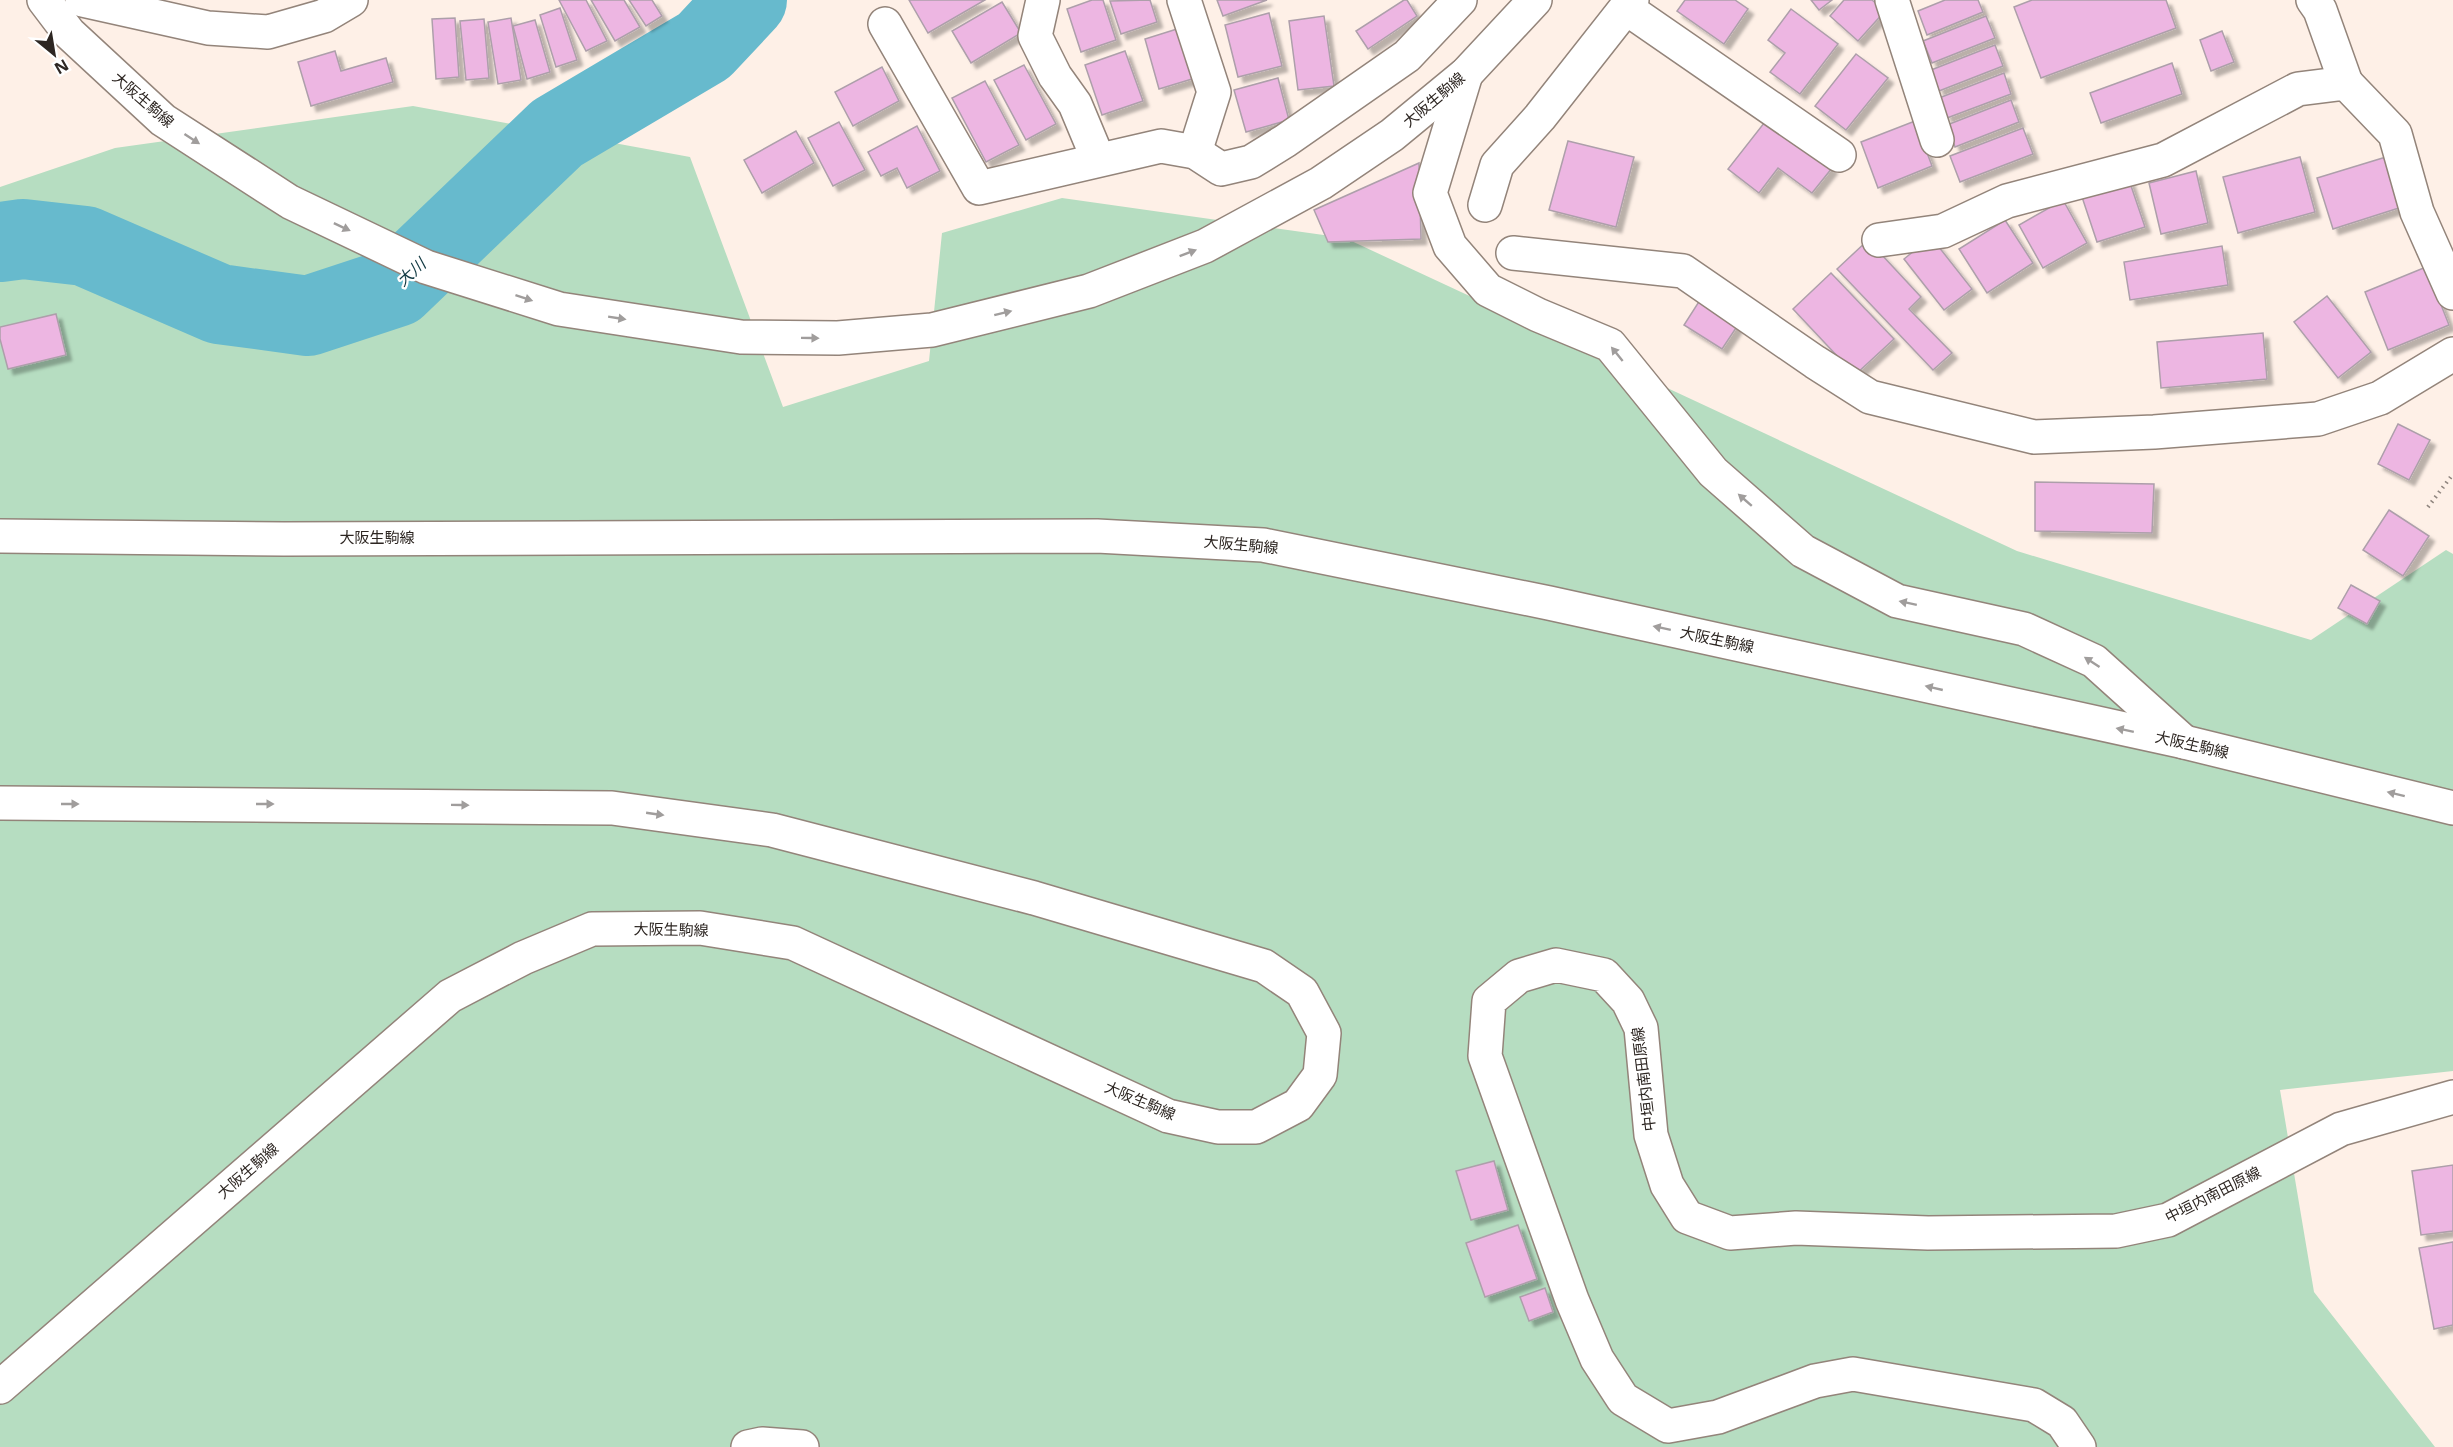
<svg xmlns="http://www.w3.org/2000/svg" width="2453" height="1447" viewBox="0 0 2453 1447" font-family="'Open Sans','Noto Sans JP',sans-serif">
<style>
.green{fill:#b6ddc1}
.lines{fill:none;stroke-linecap:round;stroke-linejoin:round}
.river{stroke:#67bacd;stroke-width:80}
.building{fill:#edb6e2;stroke:#ad9faa;stroke-width:1.5;filter:url(#shadow)}
.minor-casing{stroke:#93847a;stroke-width:36}
.major-casing{stroke:#93847a;stroke-width:36}
.path{stroke:#8f857e;stroke-width:4;stroke-dasharray:1.5 4.5;stroke-linecap:butt}
.minor{stroke:#fff;stroke-width:33}
.major{stroke:#fff;stroke-width:33}
.oneway{fill:#a09d9c}
.labels{text-anchor:middle;stroke-width:4.5;stroke-linejoin:round;paint-order:stroke}
.street-label{font-size:15px;fill:#2d2622;stroke:#fff}
.water-label{font-size:16px;font-style:italic;fill:#113942;stroke:#fff}
</style>
<defs>
<filter id="shadow"><feDropShadow dx="5.5" dy="5.5" stdDeviation="1.5" flood-color="#0004"/></filter>
</defs>
<rect width="100%" height="100%" fill="#fef0e7"/>
<polygon class="green" points="413,106 690,157 783,407 929,361 942,233 1062,198 1345,238 2017,551 2311,640 2446,550 2453,554 2453,1071 2280,1090 2314,1292 2435,1447 0,1447 0,187 115,148"/>
<g class="lines">
<polyline class="river" points="0,242 23,239 85,246 219,304 308,316 396,287 557,133 704,46 747,0"/>
</g>
<g class="building">
<polygon points="559,0 586,0 607,41 586,51"/>
<polygon points="591,0 624,0 640,27 615,41"/>
<polygon points="629,0 652,0 662,16 646,26"/>
<polygon points="909,0 985,0 928,33"/>
<polygon points="1092,0 1103,0 1116,40 1081,52 1067,9"/>
<polygon points="1150,0 1157,22 1121,34 1110,1"/>
<polygon points="1217,0 1267,0 1223,16"/>
<polygon points="1404,0 1407,0 1417,16 1368,49 1356,31"/>
<polygon points="1685,0 1735,0 1748,9 1724,44 1677,11"/>
<polygon points="1811,0 1832,0 1819,10"/>
<polygon points="1844,0 1872,0 1885,11 1858,41 1830,16"/>
<polygon points="1945,0 1978,0 1983,12 1927,35 1918,11"/>
<polygon points="2032,0 2166,0 2176,28 2041,78 2014,7"/>
<polygon points="1002,2 1021,33 971,63 952,31"/>
<polygon points="560,8 577,60 556,67 540,15"/>
<polygon points="1791,9 1838,44 1800,94 1770,72 1785,53 1768,40"/>
<polygon points="1269,13 1282,66 1238,77 1225,25"/>
<polygon points="1324,16 1334,86 1298,90 1289,21"/>
<polygon points="1986,16 1995,38 1932,63 1923,41"/>
<polygon points="455,18 459,77 436,79 432,19"/>
<polygon points="511,18 521,80 498,84 488,22"/>
<polygon points="484,19 489,78 466,80 460,21"/>
<polygon points="535,20 550,72 527,79 513,26"/>
<polygon points="1177,29 1192,79 1159,89 1145,39"/>
<polygon points="2222,31 2234,62 2211,71 2200,40"/>
<polygon points="1995,45 2003,66 1939,91 1931,70"/>
<polygon points="335,51 341,71 386,58 393,82 311,106 298,62"/>
<polygon points="1125,51 1143,101 1102,115 1085,65"/>
<polygon points="1856,54 1888,78 1846,130 1815,106"/>
<polygon points="2172,63 2182,94 2101,123 2090,93"/>
<polygon points="1024,65 1056,124 1026,140 994,80"/>
<polygon points="882,67 899,101 853,126 835,92"/>
<polygon points="2004,73 2011,94 1947,118 1939,98"/>
<polygon points="1278,78 1289,120 1246,132 1234,90"/>
<polygon points="985,81 1019,145 986,162 952,98"/>
<polygon points="2011,100 2019,122 1955,147 1947,125"/>
<polygon points="1768,118 1832,168 1812,193 1778,168 1759,193 1728,169"/>
<polygon points="1915,121 1932,166 1878,188 1861,142"/>
<polygon points="839,122 865,170 833,186 808,138"/>
<polygon points="917,126 940,171 907,188 897,168 881,176 868,152"/>
<polygon points="2023,128 2033,154 1960,182 1950,156"/>
<polygon points="796,131 814,163 762,193 744,160"/>
<polygon points="1568,141 1634,157 1616,227 1549,210"/>
<polygon points="2300,157 2315,212 2238,233 2223,177"/>
<polygon points="2386,157 2402,207 2333,229 2317,178"/>
<polygon points="1419,163 1421,239 1328,242 1314,210"/>
<polygon points="2196,171 2208,223 2161,234 2149,183"/>
<polygon points="2129,180 2145,227 2097,242 2082,197"/>
<polygon points="2063,200 2087,243 2043,268 2019,225"/>
<polygon points="2005,220 2033,263 1987,293 1959,249"/>
<polygon points="1931,237 1972,289 1944,310 1904,259"/>
<polygon points="1868,240 1921,297 1909,309 1952,353 1933,370 1837,269"/>
<polygon points="2222,246 2228,285 2130,300 2124,262"/>
<polygon points="2426,267 2449,325 2388,350 2365,292"/>
<polygon points="1831,273 1894,339 1855,375 1793,309"/>
<polygon points="2327,296 2371,352 2338,378 2294,322"/>
<polygon points="1700,300 1738,325 1722,349 1684,325"/>
<polygon points="56,314 66,355 8,369 0,339 0,327"/>
<polygon points="2263,333 2267,379 2161,388 2157,342"/>
<polygon points="2398,424 2430,440 2409,480 2378,464"/>
<polygon points="2035,482 2154,484 2152,533 2035,531"/>
<polygon points="2389,510 2429,536 2403,576 2363,550"/>
<polygon points="2351,585 2380,601 2367,624 2338,608"/>
<polygon points="1494,1161 1508,1210 1471,1220 1456,1171"/>
<polygon points="2453,1165 2453,1231 2421,1235 2412,1171"/>
<polygon points="1518,1225 1537,1279 1485,1297 1466,1243"/>
<polygon points="2453,1242 2453,1325 2434,1329 2419,1248"/>
<polygon points="1545,1288 1553,1312 1529,1321 1520,1297"/>
</g>
<g class="lines">
<defs>
<g id="minor">
<polyline points="82,0 208,28 268,32 324,16 351,0"/>
<polyline points="1043,0 1035,36 1055,76 1075,104 1098,159"/>
<polyline points="1184,0 1214,92 1195,152"/>
<polyline points="1892,0 1937,140"/>
<polyline points="2313,0 2320,10 2346,83"/>
<polyline points="1626,8 1839,155"/>
<polyline points="885,24 979,188 1161,146 1195,152 1221,169 1251,162 1285,141 1407,56 1460,0"/>
<polyline points="1466,74 1430,193 1450,246 1488,290 1538,315 1610,345 1713,472 1803,551 1897,601 2024,629 2094,661 2184,742"/>
<polyline points="1485,205 1497,165 1540,117 1632,0"/>
<polyline points="1879,240 1943,231 2007,201 2163,160 2298,89 2346,83 2395,134 2417,212 2453,293"/>
<polyline points="1513,253 1683,271 1815,362 1870,397 2034,437 2154,432 2318,419 2380,398 2453,354"/>
</g>
<g id="major">
<polyline points="44,0 69,33 163,120 290,202 426,267 559,309 741,337 838,338 932,330 1089,291 1205,246 1321,183 1392,135 1466,74 1535,0"/>
<polyline points="0,536 284,539 1097,536 1263,545 1549,603 2184,742 2453,808"/>
<polyline points="0,803 612,808 772,830 1034,898 1264,966 1302,992 1324,1033 1320,1075 1298,1105 1256,1127 1218,1127 1168,1116 793,943 700,928 592,929 523,958 450,996 0,1387"/>
<polyline points="748,1447 762,1444 802,1447"/>
<polyline points="2079,1447 2062,1422 2034,1405 1853,1374 1815,1381 1718,1417 1668,1426 1623,1399 1597,1359 1572,1300 1485,1056 1489,1001 1519,976 1556,965 1604,975 1628,1001 1641,1028 1651,1135 1667,1185 1687,1217 1730,1233 1796,1228 1928,1233 2116,1231 2168,1220 2341,1129 2453,1097"/>
</g>
</defs>
<use href="#minor" class="minor-casing"/>
<use href="#major" class="major-casing"/>
<polyline class="path" points="2428,507 2453,474"/>
<use href="#minor" class="minor"/>
<use href="#major" class="major"/>
</g>
<defs><path id="oneway-solid" d="M-6-.8H1V-3.2L6.5 0L1 3.2V.8H-6Z" transform="scale(1.5)"/></defs>
<g class="oneway">
<use href="#oneway-solid" transform="translate(192 139) rotate(33)"/>
<use href="#oneway-solid" transform="translate(342 227) rotate(25)"/>
<use href="#oneway-solid" transform="translate(1188 253) rotate(-21)"/>
<use href="#oneway-solid" transform="translate(524 298) rotate(18)"/>
<use href="#oneway-solid" transform="translate(1003 313) rotate(-14)"/>
<use href="#oneway-solid" transform="translate(617 318) rotate(9)"/>
<use href="#oneway-solid" transform="translate(810 338) rotate(1)"/>
<use href="#oneway-solid" transform="translate(1617 354) rotate(-129)"/>
<use href="#oneway-solid" transform="translate(1745 500) rotate(-139)"/>
<use href="#oneway-solid" transform="translate(1908 603) rotate(-168)"/>
<use href="#oneway-solid" transform="translate(1662 628) rotate(-168)"/>
<use href="#oneway-solid" transform="translate(2092 662) rotate(-147)"/>
<use href="#oneway-solid" transform="translate(1934 688) rotate(-167)"/>
<use href="#oneway-solid" transform="translate(2125 730) rotate(-168)"/>
<use href="#oneway-solid" transform="translate(2396 794) rotate(-166)"/>
<use href="#oneway-solid" transform="translate(70 804)"/>
<use href="#oneway-solid" transform="translate(265 804)"/>
<use href="#oneway-solid" transform="translate(460 805) rotate(1)"/>
<use href="#oneway-solid" transform="translate(655 814) rotate(8)"/>
</g>
<g class="labels">
<g class="street-label">
<text transform="translate(143 100) rotate(41)" y="5">大阪生駒線</text>
<text transform="translate(1434 100) rotate(-40)" y="5">大阪生駒線</text>
<text x="377" y="543">大阪生駒線</text>
<text transform="translate(1241 545) rotate(5)" y="5">大阪生駒線</text>
<text transform="translate(1717 640) rotate(12)" y="5">大阪生駒線</text>
<text transform="translate(2192 745) rotate(13)" y="5">大阪生駒線</text>
<text transform="translate(671 930) rotate(1)" y="5">大阪生駒線</text>
<text transform="translate(1644 1079) rotate(-97)" y="5">中垣内南田原線</text>
<text transform="translate(1140 1101) rotate(23)" y="5">大阪生駒線</text>
<text transform="translate(248 1171) rotate(-41)" y="5">大阪生駒線</text>
<text transform="translate(2213 1195) rotate(-27)" y="5">中垣内南田原線</text>
</g>
<g class="water-label">
<text transform="translate(411 272) rotate(-42)" y="6">大川</text>
</g>
</g>
<g transform="translate(54 54) rotate(150)" stroke="#ffffff" stroke-width="4.5" paint-order="stroke">
<path d="M0-4.5L10 22L0 15L-10 22Z" fill="#2d2622"/>
<text y="-9" font-size="16" font-weight="bold" text-anchor="middle" fill="#2d2622">N</text>
</g>
</svg>
